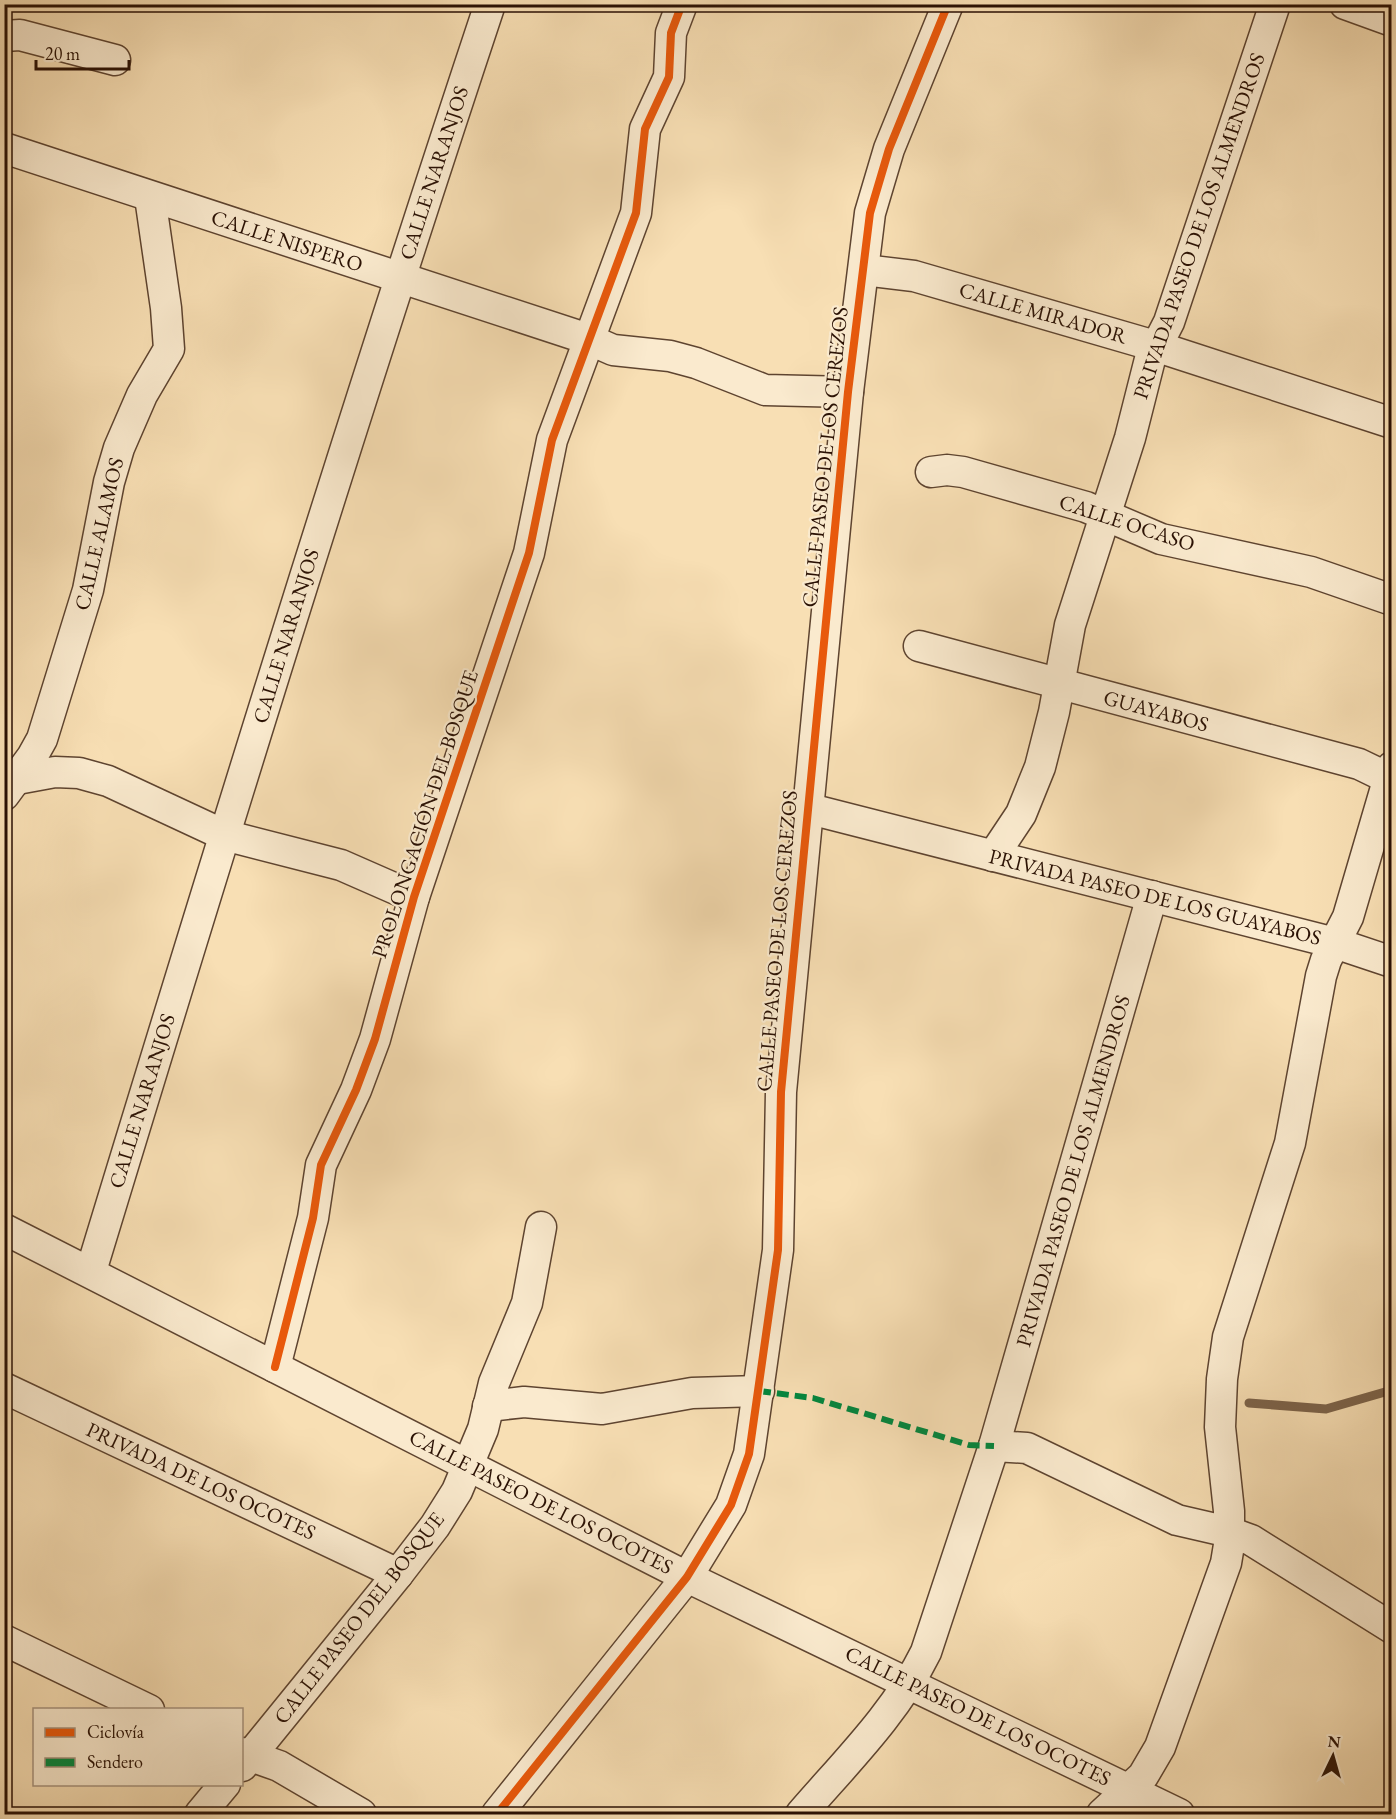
<svg xmlns="http://www.w3.org/2000/svg" width="1396" height="1819" viewBox="0 0 1396 1819" font-family="'EB Garamond',serif">
<style>
.lines{fill:none;stroke-linecap:round;stroke-linejoin:round}
.stream{stroke:#7c634a;stroke-width:9}
.minor-casing{stroke:#5e4430;stroke-width:33}
.minor{stroke:#faeace;stroke-width:30}
.quiet{stroke:#00873e;stroke-width:6;stroke-dasharray:12 6;stroke-linecap:butt}
.cycleway-casing{stroke:#faeace;stroke-width:11}
.cycleway{stroke:#e8590c;stroke-width:8}
.labels{text-anchor:middle;stroke-width:4.5;stroke-linejoin:round;paint-order:stroke}
.street-label{font-size:21px;fill:#2a1104;stroke:#faeace}
</style>
<rect width="100%" height="100%" fill="#f8dfb4"/>
<filter id="stains"><feTurbulence type="fractalNoise" baseFrequency=".00333" numOctaves="4"/><feColorMatrix values="0 0 0 0 .2 0 0 0 0 .09 0 0 0 0 .02 0 0 0 .5 -.17"/></filter>
<radialGradient id="worn" r=".72"><stop offset=".6" stop-color="#630" stop-opacity="0"/><stop offset="1" stop-color="#630" stop-opacity=".3"/></radialGradient>
<g class="lines">
<polyline class="stream" points="1249,1403 1326,1409 1392,1390"/>
<defs>
<g id="minor">
<polyline points="1345,4 1392,21"/>
<polyline points="4,36 20,35 115,60"/>
<polyline points="4,148 588,339 613,350 670,356 696,363 765,390 848,392"/>
<polyline points="864,270 914,276 1155,346 1392,423"/>
<polyline points="931,472 947,470 963,472 1086,507 1161,539 1311,572 1392,600"/>
<polyline points="919,646 1359,764 1392,780"/>
<polyline points="7,776 17,779 55,772 79,773 108,781 224,835 341,865 414,897"/>
<polyline points="4,795 32,757 42,739 88,590 109,482 119,448 142,395 169,349 166,308 150,197"/>
<polyline points="806,808 1335,943 1392,962"/>
<polyline points="993,856 1021,814 1040,767 1054,712 1070,625 1130,438 1150,359 1169,322 1275,4"/>
<polyline points="4,1229 687,1577 1179,1814"/>
<path d="M91,1271C220,847 350,425 490,4"/>
<polyline points="275,1367 313,1218 321,1165 356,1090 375,1039 414,897 529,553 552,440 636,213 645,129 669,77 671,33 682,4"/>
<polyline points="4,1388 398,1574"/>
<polyline points="488,1406 524,1402 602,1409 692,1393 759,1391"/>
<polyline points="994,1446 1027,1448 1177,1520 1229,1532 1251,1540 1392,1628"/>
<polyline points="4,1640 149,1710"/>
<polyline points="242,1753 279,1766 361,1814"/>
<polyline points="242,1766 398,1574 435,1526 457,1491 483,1429 494,1383 527,1303 541,1227"/>
<polyline points="200,1814 225,1784"/>
<polyline points="497,1814 687,1577 731,1505 749,1454 778,1250 781,1092 848,392 870,213 889,149 948,4"/>
<path d="M801,1814C845,1763 896,1713 926,1652L994,1446L1152,896"/>
<polyline points="1102,1814 1143,1776 1160,1747 1226,1563 1229,1545 1229,1511 1220,1427 1222,1379 1228,1337 1290,1143 1321,976 1326,960 1348,917 1392,767"/>
</g>
</defs>
<use href="#minor" class="minor-casing"/>
<use href="#minor" class="minor"/>
<polyline class="quiet" points="759,1391 813,1398 969,1445 994,1446"/>
<defs>
<g id="cycleway">
<polyline points="275,1367 313,1218 321,1165 356,1090 375,1039 414,897 529,553 552,440 636,213 645,129 669,77 671,33 682,4"/>
<polyline points="497,1814 687,1577 731,1505 749,1454 778,1250 781,1092 848,392 870,213 889,149 948,4"/>
</g>
</defs>
<use href="#cycleway" class="cycleway-casing"/>
<use href="#cycleway" class="cycleway"/>
</g>
<g class="labels">
<g class="street-label">
<text transform="translate(434 173) rotate(-72)" y="7">CALLE NARANJOS</text>
<text transform="translate(1199 226) rotate(-71)" y="7">PRIVADA PASEO DE LOS ALMENDROS</text>
<text transform="translate(287 241) rotate(18)" y="7">CALLE NISPERO</text>
<text transform="translate(1043 313) rotate(16)" y="7">CALLE MIRADOR</text>
<text transform="translate(825 457) rotate(-84)" y="7">CALLE PASEO DE LOS CEREZOS</text>
<text transform="translate(1127 523) rotate(18)" y="7">CALLE OCASO</text>
<text transform="translate(99 534) rotate(-77)" y="7">CALLE ALAMOS</text>
<text transform="translate(286 636) rotate(-73)" y="7">CALLE NARANJOS</text>
<text transform="translate(1156 711) rotate(15)" y="7">GUAYABOS</text>
<text transform="translate(425 814) rotate(-72)" y="7">PROLONGACIÓN DEL BOSQUE</text>
<text transform="translate(1155 897) rotate(14)" y="7">PRIVADA PASEO DE LOS GUAYABOS</text>
<text transform="translate(777 941) rotate(-85)" y="7">CALLE PASEO DE LOS CEREZOS</text>
<text transform="translate(142 1101) rotate(-73)" y="7">CALLE NARANJOS</text>
<text transform="translate(1073 1171) rotate(-74)" y="7">PRIVADA PASEO DE LOS ALMENDROS</text>
<text transform="translate(201 1481) rotate(25)" y="7">PRIVADA DE LOS OCOTES</text>
<text transform="translate(541 1502) rotate(27)" y="7">CALLE PASEO DE LOS OCOTES</text>
<text transform="translate(359 1618) rotate(-52)" y="7">CALLE PASEO DEL BOSQUE</text>
<text transform="translate(978 1716) rotate(26)" y="7">CALLE PASEO DE LOS OCOTES</text>
</g>
</g>
<rect width="1396" height="1819" fill="none" stroke="#f8dfb4" stroke-width="24"/>
<rect x="6" y="6" width="1384" height="1807" fill="none" stroke="#2a1104" stroke-width="3"/>
<rect x="12" y="12" width="1372" height="1795" fill="none" stroke="#2a1104" stroke-width="1.5"/>
<rect x="33" y="1708" width="210" height="78" fill="#faeace" stroke="#a7937d" stroke-width="1.5"/>
<rect x="45" y="1728" width="30" height="9" fill="#e8590c" stroke="#a7937d" stroke-width="1.5"/>
<text x="87" y="1738" font-size="18" fill="#2a1104">Ciclovía</text>
<rect x="45" y="1758" width="30" height="9" fill="#00873e" stroke="#a7937d" stroke-width="1.5"/>
<text x="87" y="1768" font-size="18" fill="#2a1104">Sendero</text>
<g transform="translate(1333 1756) rotate(5)" stroke="#faeace" stroke-width="4.5" paint-order="stroke">
<path d="M0-4.5L10 22L0 15L-10 22Z" fill="#2a1104"/>
<text y="-9" font-size="16" font-weight="bold" text-anchor="middle" fill="#2a1104">N</text>
</g>
<path d="M36 60v9h93v-9" fill="none" stroke="#2a1104" stroke-width="3"/>
<text x="45" y="60" font-size="18" fill="#2a1104" stroke="#faeace" stroke-width="4.5" paint-order="stroke">20 m</text>
<rect width="100%" height="100%" filter="url(#stains)"/>
<rect width="100%" height="100%" fill="url(#worn)"/>
</svg>
